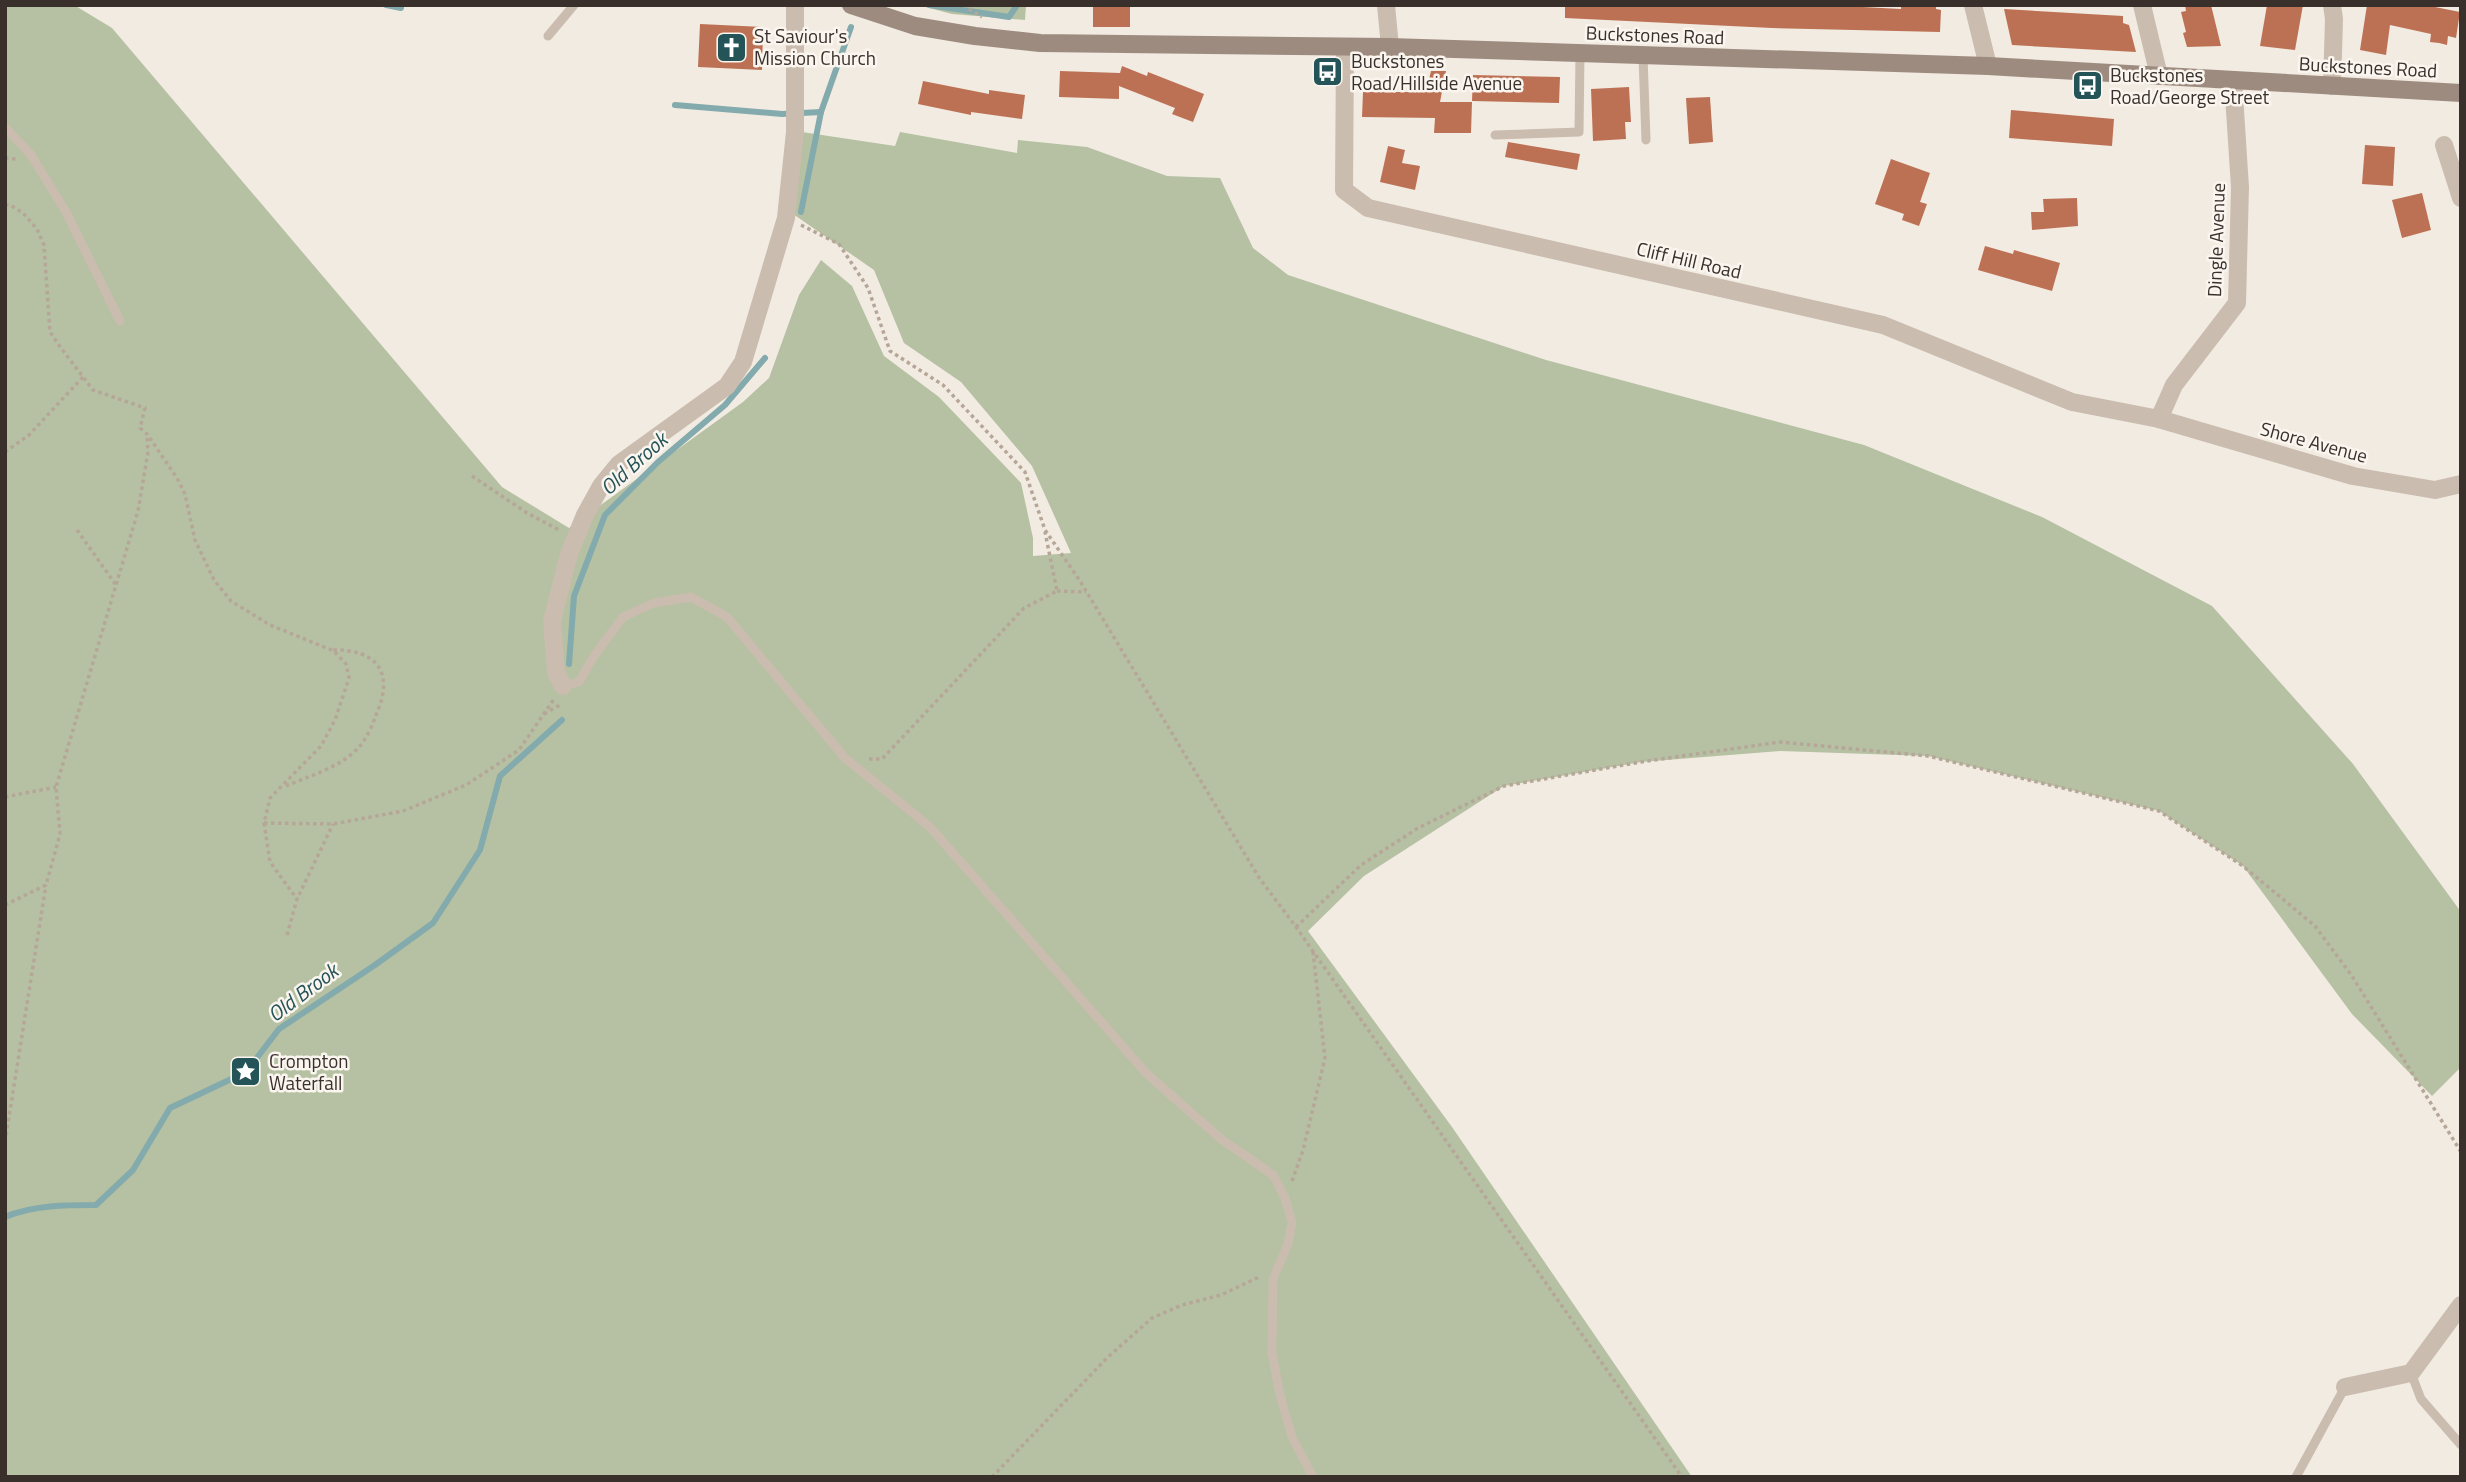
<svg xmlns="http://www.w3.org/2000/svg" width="2466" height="1482" viewBox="0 0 2466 1482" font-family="'Titillium Web',sans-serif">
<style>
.green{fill:#b5c1a2}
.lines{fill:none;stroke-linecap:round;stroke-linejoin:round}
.stream{stroke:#83aaad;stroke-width:6}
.building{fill:#bd7154}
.path{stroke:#b6a698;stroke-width:3.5;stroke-dasharray:3.5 3.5;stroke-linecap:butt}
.lane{stroke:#cabcae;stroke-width:9}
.street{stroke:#cabcae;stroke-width:18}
.secondary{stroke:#9e8b7f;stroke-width:18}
.labels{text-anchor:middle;stroke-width:5;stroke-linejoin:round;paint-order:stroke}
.street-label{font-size:19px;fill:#39302c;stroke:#faf5ee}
.poi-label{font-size:19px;fill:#39302c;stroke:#faf5ee;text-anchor:start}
.water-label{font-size:21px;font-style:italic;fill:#245358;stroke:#faf5ee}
</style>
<rect width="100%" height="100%" fill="#f2ebe2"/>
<g class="green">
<polygon points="5,5 74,5 112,28 502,487 569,528 743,402 769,378 799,295 821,260 852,286 884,356 939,397 1021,483 1033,538 1033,556 1071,553 1032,466 961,382 904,343 874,270 793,214 802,132 895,146 900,132 1017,153 1018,140 1087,147 1167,176 1220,178 1253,248 1288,275 1546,360 1864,445 2042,517 2212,606 2353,764 2461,912 2461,1067 2432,1096 2352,1014 2243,866 2159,811 1928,756 1780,751 1641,762 1504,786 1364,876 1308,931 1452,1127 1692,1477 5,1477"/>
<polygon points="918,5 1026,5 1025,20 952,14"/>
</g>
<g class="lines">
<g class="stream">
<polyline points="386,5 401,8"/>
<polyline points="929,5 1009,17 1017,5"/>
<polyline points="675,105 782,114 821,112"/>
<polyline points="801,212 821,112 851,27"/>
<polyline points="569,664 574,596 605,515 658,462 725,405 765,358"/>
<path d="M5,1217C33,1205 67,1205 96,1205L133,1170L170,1108L246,1072L279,1029L375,965L433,923L480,850L500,776L562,720"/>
</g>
</g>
<g class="building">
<rect x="1093" y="5" width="37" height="22"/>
<polygon points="1565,5 1863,5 1863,7 1901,9 1901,5 1936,5 1936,9 1941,10 1940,32 1772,28 1565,18"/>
<polygon points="2185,5 2211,5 2221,46 2187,47 2183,33 2186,32 2181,12 2186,11"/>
<polygon points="2267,5 2303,5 2295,50 2260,46"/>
<polygon points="2367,5 2425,5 2460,12 2456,38 2448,36 2447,45 2439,43 2430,42 2431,34 2390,25 2386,55 2360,50"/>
<polygon points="2004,9 2123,16 2123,23 2129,25 2136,52 2012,45"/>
<polygon points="700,24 763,27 762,70 698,67"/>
<polygon points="1122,66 1147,76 1148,72 1204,94 1193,122 1172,114 1175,108 1119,86 1119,99 1059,97 1060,71 1120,73"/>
<polygon points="1431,71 1446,71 1440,102 1472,102 1471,133 1434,133 1435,118 1362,117 1363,92 1426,92"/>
<polygon points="1473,75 1560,77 1559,103 1472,101"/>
<polygon points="923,81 989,94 989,90 1025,95 1022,119 971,112 971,115 918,104"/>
<polygon points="1629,87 1631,122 1625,122 1626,139 1593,141 1591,89"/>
<polygon points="1710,97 1713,142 1689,144 1686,98"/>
<polygon points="2011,110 2114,119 2112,146 2009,138"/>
<polygon points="1508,142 1580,154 1577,170 1505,157"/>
<polygon points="2365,145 2395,147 2393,186 2362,184"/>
<polygon points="1388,146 1405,150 1402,163 1420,166 1415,190 1380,182"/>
<polygon points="1891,159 1930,173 1920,202 1927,204 1919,226 1902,220 1904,214 1875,204"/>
<polygon points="2422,193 2431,230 2402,238 2392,200"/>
<polygon points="2077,198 2078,226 2032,230 2031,212 2044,212 2043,199"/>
<polygon points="1985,246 2013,254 2014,250 2060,263 2052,291 1978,270"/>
</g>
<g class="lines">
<g class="path">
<polyline points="963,5 982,17"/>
<polyline points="5,158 16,159"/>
<polyline points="5,205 10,205 23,213 37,229 44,245 50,332 61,348 93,390 145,408 140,428 147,434 177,478 185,494 195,540 214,580 231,601 270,625 334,651 346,664 349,678 335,720 321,746 270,798 264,823 333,824 403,811 466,785 519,750 554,699"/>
<polyline points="801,225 839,244 868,288 890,351 943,385 1025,472 1045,530 1080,581 1260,879 1296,927 1682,1477"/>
<polyline points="5,452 29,435 83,377"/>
<polyline points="472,476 527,513 559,530"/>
<polyline points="77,530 116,585"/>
<polyline points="1057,591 1086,592"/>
<polyline points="544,714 558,706 559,702"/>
<polyline points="869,759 882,759 1024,608 1057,591 1045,532"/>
<path d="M286,786C309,776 341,767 358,748C366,740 372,726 376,715C395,672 377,649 332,650"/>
<polyline points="5,797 56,787"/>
<polyline points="264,823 270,862 297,899"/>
<polyline points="5,905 46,885 60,834 56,787 138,511 148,452 147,436"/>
<polyline points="1296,927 1361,865 1418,828 1504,786 1641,762 1780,742 1928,756 2159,811 2243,866 2315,926 2352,976 2461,1152"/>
<polyline points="287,935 297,899 333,824"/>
<polyline points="5,1142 46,885"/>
<polyline points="1292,1181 1303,1150 1325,1058 1313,952"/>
<polyline points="992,1477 1108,1357 1152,1318 1182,1305 1221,1295 1259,1277"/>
</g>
<g class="lane">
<polyline points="548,36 574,5"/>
<polyline points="1643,56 1646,140"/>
<polyline points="5,127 31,155 66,212 120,321"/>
<polyline points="1495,135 1579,132 1580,54"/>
<polyline points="563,686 579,682 594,656 623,617 654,603 691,597 727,617 845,758 930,827 1147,1074 1221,1139 1273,1175 1285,1198 1292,1222 1288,1244 1273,1279 1272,1353 1280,1395 1292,1437 1313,1477"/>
<polyline points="2411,1373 2421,1399 2461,1445"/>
<polyline points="2296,1477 2345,1387"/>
</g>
<g class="street">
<polyline points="1386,5 1390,47"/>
<polyline points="1973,5 1988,66"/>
<polyline points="2142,5 2159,76"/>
<polyline points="1345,48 1344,190 1368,208 1883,325 2072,402 2159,419 2353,476 2435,490 2461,484"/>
<polyline points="2332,86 2334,19 2332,5"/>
<polyline points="2444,145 2461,198"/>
<polyline points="2159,419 2174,385 2237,303 2240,187 2233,80"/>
<polyline points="563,686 556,673 552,621 569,554 585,515 601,486 619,464 727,386 743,362 786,218 795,132 795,5"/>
<polyline points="2345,1387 2411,1373 2461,1305"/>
</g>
<polyline class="secondary" points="851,5 915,26 975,36 1040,43 1390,47 1988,66 2461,93"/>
</g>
<defs>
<symbol id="church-square" viewBox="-11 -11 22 22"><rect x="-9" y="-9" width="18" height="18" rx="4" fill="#245358" stroke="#faf5ee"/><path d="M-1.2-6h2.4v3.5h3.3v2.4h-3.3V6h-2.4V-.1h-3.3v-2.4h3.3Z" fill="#fff"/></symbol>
<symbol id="bus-square" viewBox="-11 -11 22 22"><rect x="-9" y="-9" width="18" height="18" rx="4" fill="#245358" stroke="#faf5ee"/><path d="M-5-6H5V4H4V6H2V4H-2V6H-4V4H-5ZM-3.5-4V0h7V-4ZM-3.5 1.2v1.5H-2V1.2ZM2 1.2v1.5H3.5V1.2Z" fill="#fff"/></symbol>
<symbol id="sight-square" viewBox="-11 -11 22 22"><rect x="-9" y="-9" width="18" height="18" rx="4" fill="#245358" stroke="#faf5ee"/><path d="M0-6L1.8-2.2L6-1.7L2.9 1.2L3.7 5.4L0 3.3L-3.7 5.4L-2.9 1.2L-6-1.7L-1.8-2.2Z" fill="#fff"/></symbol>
</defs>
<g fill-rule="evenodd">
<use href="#church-square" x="714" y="30" width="35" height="35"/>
<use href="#bus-square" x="1310" y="54" width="35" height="35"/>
<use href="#bus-square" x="2070" y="68" width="35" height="35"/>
<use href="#sight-square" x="228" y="1054" width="35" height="35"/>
</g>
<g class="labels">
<g class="street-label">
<text transform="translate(1655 35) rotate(2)" y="7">Buckstones Road</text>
<text transform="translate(2368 67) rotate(3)" y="7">Buckstones Road</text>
<text transform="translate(2216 240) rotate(-88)" y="7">Dingle Avenue</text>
<text transform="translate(1689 260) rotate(13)" y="7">Cliff Hill Road</text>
<text transform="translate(2314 442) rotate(15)" y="7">Shore Avenue</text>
</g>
<g class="poi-label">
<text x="754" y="43">St Saviour's<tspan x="754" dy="22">Mission Church</tspan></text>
<text x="1351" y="68">Buckstones<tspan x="1351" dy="22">Road/Hillside Avenue</tspan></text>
<text x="2110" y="82">Buckstones<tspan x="2110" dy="22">Road/George Street</tspan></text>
<text x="269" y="1068">Crompton<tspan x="269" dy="22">Waterfall</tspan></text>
</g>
<g class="water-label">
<text transform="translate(634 464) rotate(-42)" y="7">Old Brook</text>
<text transform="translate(303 993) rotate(-37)" y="7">Old Brook</text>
</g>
</g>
<rect width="2466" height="1482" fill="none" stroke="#39302c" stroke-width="14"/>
</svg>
